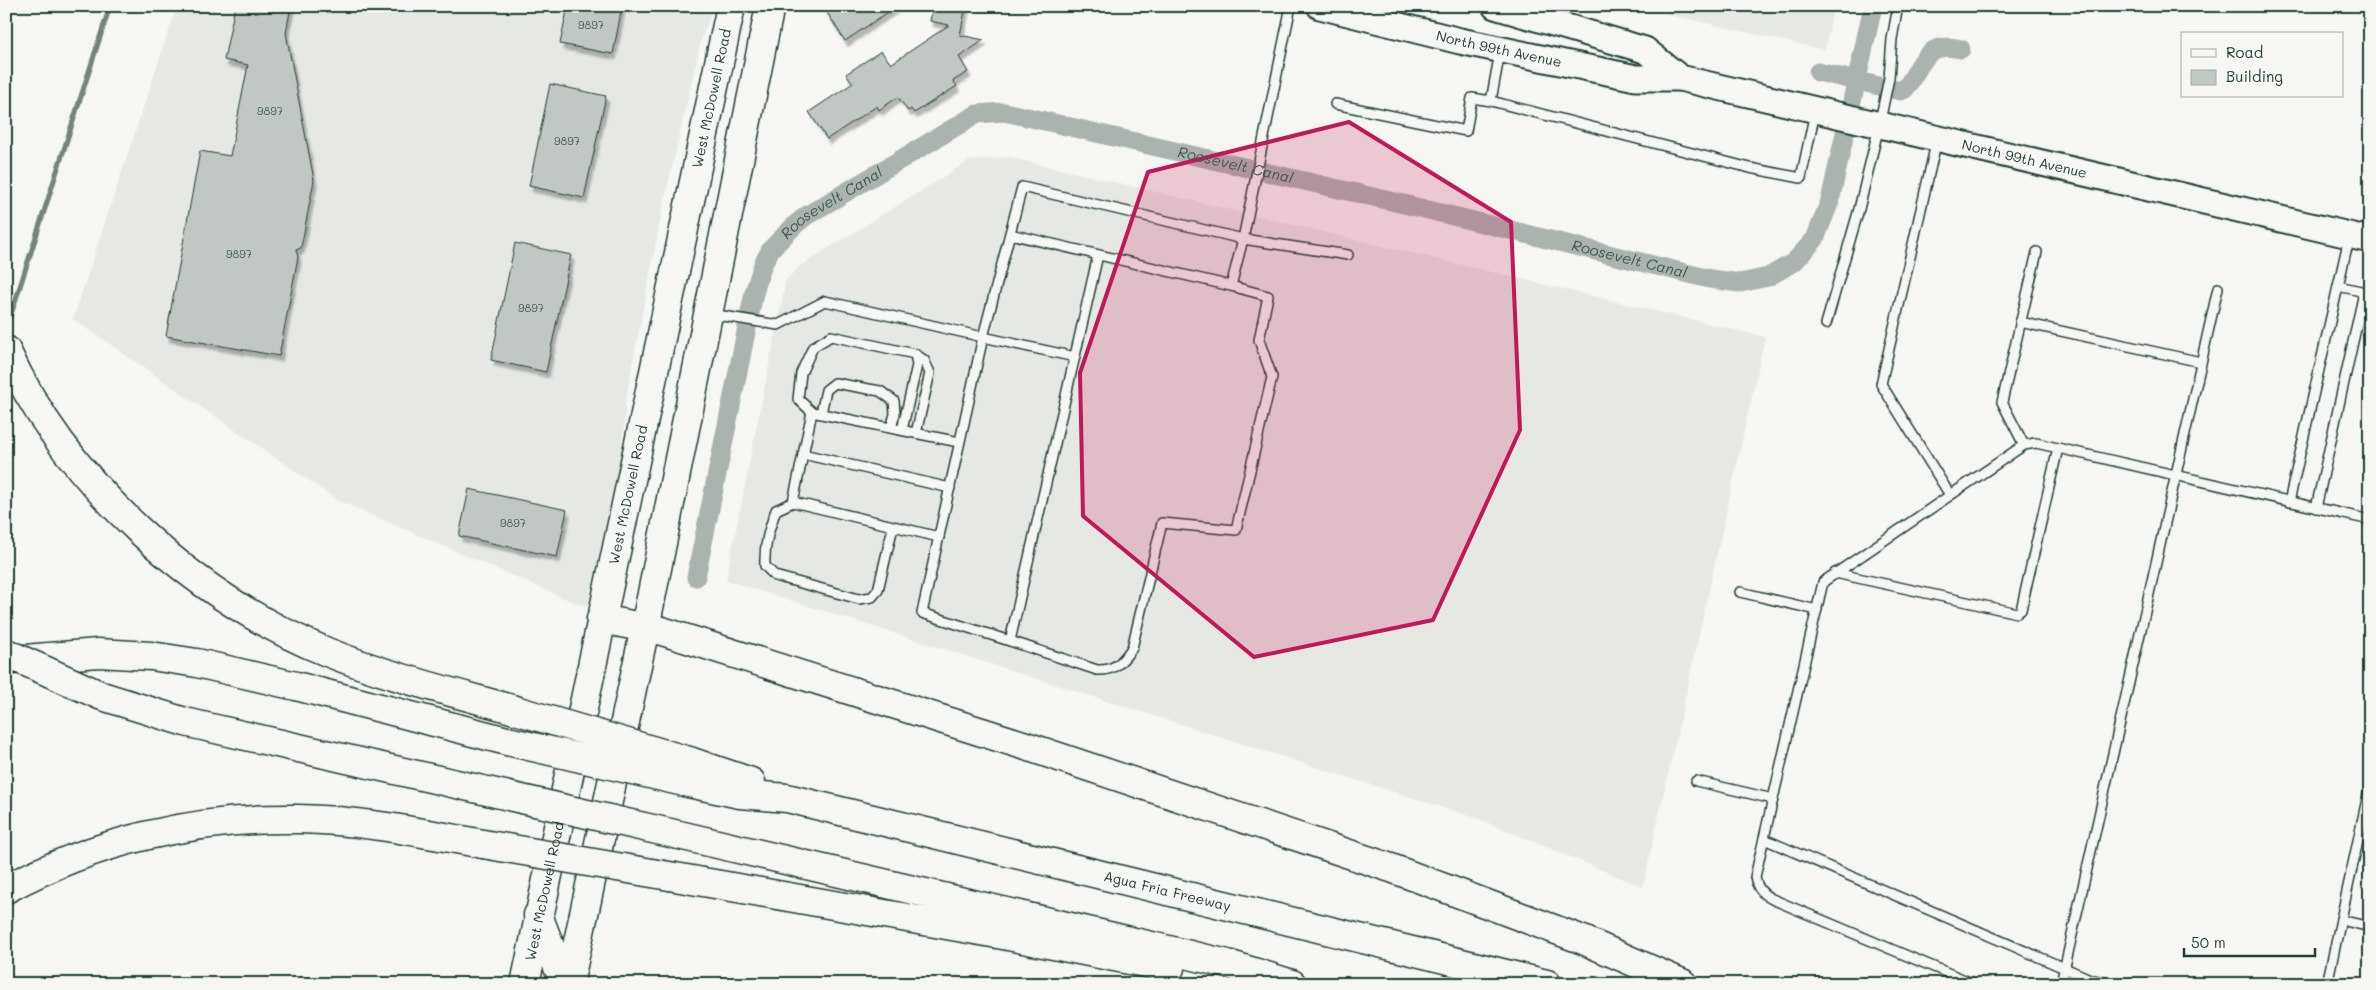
<svg xmlns="http://www.w3.org/2000/svg" width="2376" height="990" viewBox="0 0 2376 990" font-family="Mali,sans-serif">
<style>
.built{fill:#e6e8e4}
.lines{fill:none;stroke-linecap:round;stroke-linejoin:round}
.stream{stroke:#72847d;stroke-width:5}
.canal{stroke:#aab3ae;stroke-width:19}
.building{fill:#c1c8c3;stroke:#1f3d34;filter:url(#shadow)}
.service-casing{stroke:#1f3d34;stroke-width:12}
.secondary-casing{stroke:#1f3d34;stroke-width:29}
.primary-casing{stroke:#1f3d34;stroke-width:31}
.motorway-casing{stroke:#1f3d34;stroke-width:31}
.service{stroke:#f6f6f2;stroke-width:9}
.secondary{stroke:#f6f6f2;stroke-width:25}
.primary{stroke:#f6f6f2;stroke-width:28}
.motorway{stroke:#f6f6f2;stroke-width:28}
.motorway-bridge-casing{stroke:#1f3d34;stroke-width:31;stroke-linecap:butt}
.motorway-bridge{stroke:#f6f6f2;stroke-width:28}
.marked{fill:#c2185b;fill-opacity:0.2;stroke:#c2185b;stroke-width:4;stroke-linejoin:round}
.labels{text-anchor:middle;stroke-width:4;stroke-linejoin:round;paint-order:stroke}
.number-label{font-size:11px;fill:#486058}
.street-label{font-size:14px;fill:#1f3d34;stroke:#f6f6f2}
.water-label{font-size:15px;font-style:italic;fill:#425a52;stroke:#f6f6f2}
</style>
<defs>
<filter id="shadow"><feDropShadow dx="3" dy="5.5" stdDeviation="1" flood-color="#0004"/></filter>
</defs>
<rect width="100%" height="100%" fill="#f6f6f2"/>
<filter id="ink" filterUnits="userSpaceOnUse"><feTurbulence type="fractalNoise" baseFrequency=".02" numOctaves="2"/><feDisplacementMap in="SourceGraphic" scale="10" xChannelSelector="R" yChannelSelector="G"/><feConvolveMatrix kernelMatrix="1 2 1 2 8 2 1 2 1" color-interpolation-filters="sRGB"/></filter>
<g filter="url(#ink)">
<g class="built">
<polygon points="177,6 714,6 702,36 663,206 626,398 620,471 591,607 578,604 337,500 73,319"/>
<polygon points="1631,6 1834,6 1825,50"/>
<polygon points="1009,157 1765,337 1643,887 1479,819 726,580 786,280 800,266 969,161"/>
</g>
<g class="lines">
<polyline class="stream" points="6,330 110,6"/>
<g class="canal">
<path d="M1818,72L1901,91L1905,89C1923,65 1924,40 1961,49"/>
<path id="s1" d="M696,577L754,293L763,264L771,249L796,224L806,216L977,114L1004,112L1036,119L1408,205L1710,279L1740,283L1768,277L1794,262L1815,239L1830,201L1873,6"/>
</g>
</g>
<g class="building">
<polygon points="235,6 291,6 286,33 314,180 301,248 296,250 298,257 279,356 166,336 200,151 230,156 248,65 224,60"/>
<polygon points="568,6 622,6 613,54 560,44"/>
<polygon points="823,6 897,6 845,41"/>
<polygon points="933,6 966,6 960,35 984,40 959,57 968,72 953,81 957,86 914,113 911,109 908,111 898,97 879,110 877,106 827,139 809,112 853,83 846,74 881,51 891,64 949,25 930,21"/>
<polygon points="550,84 606,96 584,198 529,186"/>
<polygon points="515,243 571,255 546,372 491,360"/>
<polygon points="469,489 567,510 557,557 459,536"/>
</g>
<g class="lines">
<defs>
<g id="service">
<polyline points="1491,101 1750,168 1801,178 1815,112"/>
<polyline points="1335,104 1466,131 1472,98 1491,101 1500,52"/>
<polyline points="1937,139 1881,384 1950,495"/>
<polyline points="1010,234 1231,286 1243,239 1348,255"/>
<polyline points="711,314 778,325 825,301 983,337 1022,187 1243,239 1291,6"/>
<polyline points="2020,322 2201,362"/>
<polyline points="1826,324 1859,209 1879,126 1889,78 1892,39 1898,6"/>
<polyline points="915,354 924,360 930,373 916,433"/>
<polyline points="1075,357 983,337 922,613 1010,641 1098,255"/>
<polyline points="812,412 798,399 801,373 813,347 831,336 915,354 917,365 902,430"/>
<polyline points="821,413 826,390 835,383 880,391 894,401 895,414 891,428"/>
<polyline points="2024,445 2002,402 2037,252"/>
<polyline points="803,454 950,488"/>
<polyline points="793,502 812,412 959,442"/>
<polyline points="2289,502 2349,238"/>
<polyline points="2316,508 2363,297 2361,291 2338,286"/>
<path d="M893,527L878,590L872,597L859,599L775,576L765,566C764,545 769,529 776,510L793,502L939,537"/>
<polyline points="1835,573 2017,613 2021,610 2058,448"/>
<polyline points="1740,592 1817,610"/>
<path d="M1010,641L1097,670C1115,671 1122,662 1132,648L1162,523L1236,530L1272,377L1259,340L1268,296L1231,286"/>
<polyline points="1696,781 1773,799"/>
<polyline points="1764,839 2090,979 2113,984"/>
<polyline points="2341,920 2370,927"/>
<path d="M1974,984L1772,899C1762,894 1757,888 1755,877L1823,582L2024,445L2036,443L2370,520"/>
<polyline points="2061,984 2218,288"/>
<polyline points="2327,984 2370,785"/>
</g>
<g id="secondary">
<path id="s2" d="M1320,6L1460,41L1636,78H1680L2370,240"/>
<polyline points="1495,6 1645,50 1680,78"/>
</g>
<g id="primary">
<path id="s3" d="M525,984L731,6"/>
<polyline points="569,984 645,628 770,6"/>
</g>
<g id="motorway">
<path d="M6,350C66,482 193,597 327,652C387,676 452,692 515,710"/>
<polyline points="601,619 662,631 1023,745 1391,868 1583,940 1684,984"/>
<polyline points="12,660 98,653 151,656 197,663 296,686 507,741"/>
<polyline points="689,761 751,782"/>
<path id="s4" d="M684,782L740,794L787,798L1547,984"/>
<polyline points="679,835 1228,964 1292,984"/>
<polyline points="675,877 1003,935 1170,968"/>
<path d="M6,889C95,841 197,817 299,819C361,820 423,833 483,844"/>
<polyline points="538,915 559,970 572,984"/>
</g>
</defs>
<use href="#service" class="service-casing"/>
<use href="#secondary" class="secondary-casing"/>
<use href="#primary" class="primary-casing"/>
<use href="#motorway" class="motorway-casing"/>
<use href="#service" class="service"/>
<use href="#secondary" class="secondary"/>
<use href="#primary" class="primary"/>
<use href="#motorway" class="motorway"/>
<defs>
<g id="motorway-bridge">
<polyline points="6,653 102,696 185,722 679,835"/>
<polyline points="515,710 689,761"/>
<polyline points="507,741 684,782"/>
<polyline points="483,844 675,877"/>
</g>
</defs>
<use href="#motorway-bridge" class="motorway-bridge-casing"/>
<use href="#motorway-bridge" class="motorway-bridge"/>
</g>
</g>
<path class="marked" d="M1349,122L1511,222L1520,430L1433,620L1254,657L1083,516L1080,373L1148,172Z"/>
<g class="labels">
<g class="number-label">
<text x="591" y="29">9897</text>
<text x="270" y="115">9897</text>
<text x="567" y="145">9897</text>
<text x="239" y="258">9897</text>
<text x="531" y="312">9897</text>
<text x="513" y="527">9897</text>
</g>
<g class="street-label">
<text dy="5" stroke="none"><textPath href="#s2" startOffset="184">North 99th Avenue</textPath></text>
<text dy="5" stroke="none"><textPath href="#s3" startOffset="905">West McDowell Road</textPath></text>
<text dy="5" stroke="none"><textPath href="#s2" startOffset="722">North 99th Avenue</textPath></text>
<text dy="5" stroke="none"><textPath href="#s3" startOffset="500">West McDowell Road</textPath></text>
<text dy="5" stroke="none"><textPath href="#s3" startOffset="95">West McDowell Road</textPath></text>
<text dy="5" stroke="none"><textPath href="#s4" startOffset="496">Agua Fria Freeway</textPath></text>
</g>
<g class="water-label">
<text dy="5" stroke="none"><textPath href="#s1" startOffset="849">Roosevelt Canal</textPath></text>
<text dy="5" stroke="none"><textPath href="#s1" startOffset="414">Roosevelt Canal</textPath></text>
<text dy="5" stroke="none"><textPath href="#s1" startOffset="1254">Roosevelt Canal</textPath></text>
</g>
</g>
<rect width="2376" height="990" fill="none" stroke="#f6f6f2" stroke-width="25"/>
<rect x="12" y="12" width="2351" height="965" fill="none" stroke="#1f3d34" stroke-width="2" filter="url(#ink)"/>
<rect x="2181" y="32" width="162" height="65" fill="#f6f6f2" stroke="#a0aca6"/>
<rect x="2191" y="49" width="25" height="8" fill="#f6f6f2" stroke="#a0aca6"/>
<text x="2226" y="58" font-size="15" fill="#1f3d34">Road</text>
<rect x="2191" y="70" width="25" height="15" fill="#c1c8c3" stroke="#a0aca6"/>
<text x="2226" y="82" font-size="15" fill="#1f3d34">Building</text>
<path d="M2184 948v8h131v-8" fill="none" stroke="#1f3d34" stroke-width="2.5"/>
<text x="2191" y="948" font-size="15" fill="#1f3d34" stroke="#f6f6f2" stroke-width="4" paint-order="stroke">50 m</text>
</svg>
